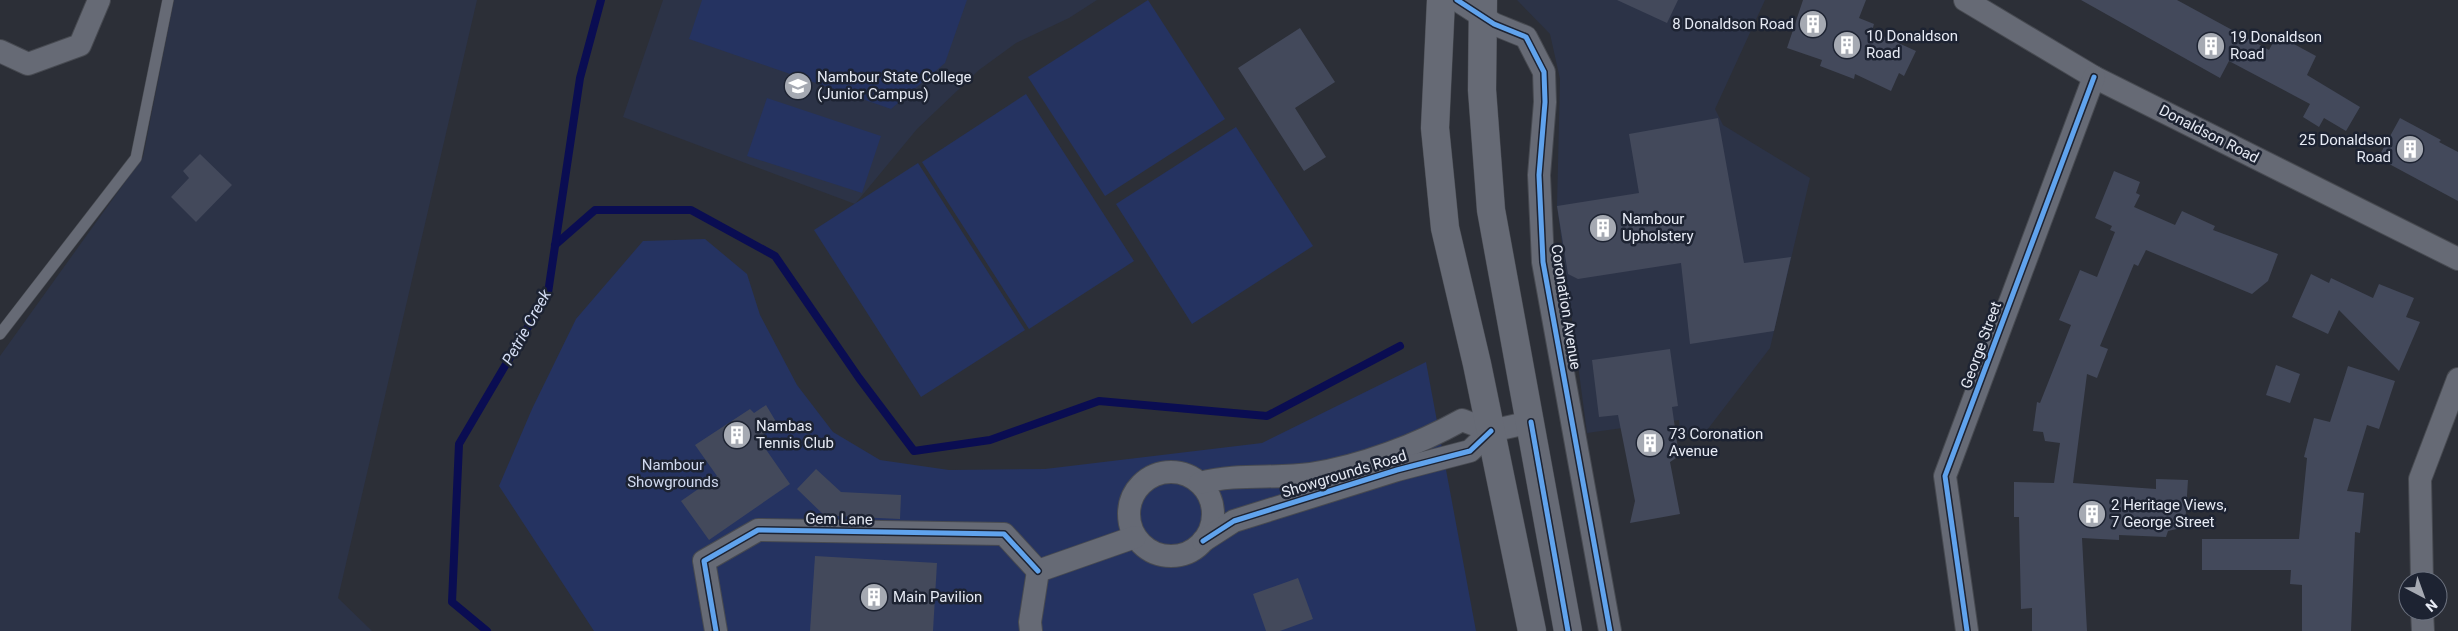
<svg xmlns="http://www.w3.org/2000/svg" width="2458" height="631" viewBox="0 0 2458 631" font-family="Roboto,sans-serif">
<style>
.built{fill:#2c3347}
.green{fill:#253361}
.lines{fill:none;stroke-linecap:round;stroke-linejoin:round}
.stream{stroke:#0a0d52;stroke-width:8}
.building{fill:#43495b}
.service-casing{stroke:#474a51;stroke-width:12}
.minor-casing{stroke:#474a51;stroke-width:24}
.primary-casing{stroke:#474a51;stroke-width:29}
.service{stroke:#666a75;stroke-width:11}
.minor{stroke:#666a75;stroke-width:22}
.primary{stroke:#666a75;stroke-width:28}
.cycleway-casing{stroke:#1d2332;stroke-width:8}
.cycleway{stroke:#60a3ed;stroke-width:5}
.labels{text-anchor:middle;stroke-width:5;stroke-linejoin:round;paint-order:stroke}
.poi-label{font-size:15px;fill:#e6eaf4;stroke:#1d2332;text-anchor:start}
.street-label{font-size:15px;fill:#e6eaf4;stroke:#1d2332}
.park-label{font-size:15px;fill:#d0d9ef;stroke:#1d2332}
.water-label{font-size:16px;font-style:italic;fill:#d3dcf2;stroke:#1d2332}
</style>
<rect width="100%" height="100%" fill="#2c2f37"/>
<g class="built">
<polygon points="174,0 477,0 338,598 372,631 0,631 0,356 143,157"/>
<polygon points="663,0 1097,0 1069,18 1016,43 979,70 917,129 855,204 623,117"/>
<polygon points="1517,0 1765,0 1715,109 1723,125 1810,178 1770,348 1704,434 1680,433 1679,420 1587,433 1557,206 1560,79 1550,34"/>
</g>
<g class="green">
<polygon points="702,0 967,0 945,63 891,109 689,39"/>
<polygon points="1148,0 1225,119 1105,196 1028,77"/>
<polygon points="1026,94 1134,261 1029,329 922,162"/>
<polygon points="767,98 881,136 862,193 747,156"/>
<polygon points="1236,127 1313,246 1192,324 1116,204"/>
<polygon points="918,163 1025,330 921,397 814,230"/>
<polygon points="705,239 747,274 760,315 797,385 833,432 880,460 949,470 1045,469 1262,443 1426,362 1476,631 594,631 499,486 532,409 576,319 643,241"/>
</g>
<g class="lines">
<g class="stream">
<polyline points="555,245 595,210 691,210 775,256 859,378 914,451 990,440 1099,401 1267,416 1400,346"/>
<polyline points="487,631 452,602 459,444 548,293 580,78 601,0"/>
</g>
</g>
<g class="building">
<polygon points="1617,0 1678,0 1667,23"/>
<polygon points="1803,0 1866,0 1859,18 1874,24 1872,31 1916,51 1904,76 1899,73 1891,91 1855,74 1854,79 1820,66 1822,60 1787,48"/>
<polygon points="2081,0 2177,0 2269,50 2277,35 2316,56 2307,75 2360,107 2346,131 2324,118 2319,127 2303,117 2310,104 2229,61 2220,78"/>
<polygon points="1300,28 1335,82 1295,108 1326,157 1304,171 1238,68"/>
<polygon points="1718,118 1744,263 1791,257 1774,331 1690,344 1681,263 1578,279 1568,274 1557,206 1639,193 1629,134"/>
<polygon points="2400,118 2441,140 2439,142 2458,152 2458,201 2378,158"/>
<polygon points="200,154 232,185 196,222 171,197 189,178 183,171"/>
<polygon points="2114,171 2140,182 2136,193 2140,195 2134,207 2175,225 2182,211 2215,226 2213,230 2278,254 2268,281 2252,294 2146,250 2138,266 2134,264 2100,346 2108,349 2097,378 2087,374 2073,483 2156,489 2156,479 2188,480 2185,527 2168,531 2166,537 2119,535 2119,540 2082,538 2087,631 2032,631 2032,608 2021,609 2019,517 2014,517 2014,482 2054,483 2060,443 2045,441 2043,432 2033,431 2037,402 2040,403 2071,325 2059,320 2080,270 2097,277 2115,232 2110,230 2112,226 2095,218"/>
<polygon points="2311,274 2329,283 2331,278 2373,298 2379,284 2414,298 2406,317 2420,322 2399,371 2339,310 2328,334 2292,317"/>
<polygon points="1670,349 1678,406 1672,407 1679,456 1670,462 1680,514 1630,523 1635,501 1618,415 1599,417 1592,360"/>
<polygon points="2276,365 2300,374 2290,403 2266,395"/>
<polygon points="2348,366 2395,381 2379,429 2367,425 2347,491 2364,493 2360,533 2355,532 2351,631 2302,631 2302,585 2290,584 2291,570 2202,570 2202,539 2299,539 2307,458 2304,457 2314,418 2330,422"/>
<polygon points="766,405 778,425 758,438 790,484 709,540 681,501 717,476 695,445 750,409 754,413"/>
<polygon points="816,469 841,492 901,495 900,519 836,516 827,518 797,489"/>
<polygon points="815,556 937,563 933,631 810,631"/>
<polygon points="1298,578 1313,619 1280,631 1266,631 1253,594"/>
</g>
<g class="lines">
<defs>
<polyline id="service" points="0,334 136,158 168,0"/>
<g id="minor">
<polyline points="1457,0 1494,24 1526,37 1544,72 1545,102 1539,175 1543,262 1610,631"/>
<polyline points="1965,0 2094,77 2458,259"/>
<polyline points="0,51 28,64 80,45 99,0"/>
<polyline points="1491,431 1531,422"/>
<circle cx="1171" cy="514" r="42"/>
<path d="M1200,483C1236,473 1274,479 1311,474C1362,466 1417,445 1462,420L1491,431"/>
<polyline points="1203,541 1234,521 1397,470 1470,451 1491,431"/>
<polyline points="2422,581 2420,479 2458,379"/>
<polyline points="2422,611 2423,631"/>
<polyline points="716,631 704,561 758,530 1004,534 1038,571"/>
<polyline points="1031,631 1030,622 1038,571 1135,537"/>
<polyline points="1967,631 1945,476 2094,77"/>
</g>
<g id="primary">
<polyline points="1441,0 1435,128 1445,228 1477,364 1532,631"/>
<polyline points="1483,0 1482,90 1491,210 1568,631"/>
</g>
</defs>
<use href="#service" class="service-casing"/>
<use href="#minor" class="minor-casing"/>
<use href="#primary" class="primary-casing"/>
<use href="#service" class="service"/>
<use href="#minor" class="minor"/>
<use href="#primary" class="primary"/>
<defs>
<g id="cycleway">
<polyline points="1457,0 1494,24 1526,37 1544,72 1545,102 1539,175 1543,262 1610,631"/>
<polyline points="1531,422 1568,631"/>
<polyline points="1203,541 1234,521 1397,470 1470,451 1491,431"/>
<polyline points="716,631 704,561 758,530 1004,534 1038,571"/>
<polyline points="1967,631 1945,476 2094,77"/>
</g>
</defs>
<use href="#cycleway" class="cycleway-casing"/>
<use href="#cycleway" class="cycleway"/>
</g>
<defs>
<symbol id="building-disc" viewBox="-11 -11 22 22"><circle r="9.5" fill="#a5a9b2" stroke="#1d2332"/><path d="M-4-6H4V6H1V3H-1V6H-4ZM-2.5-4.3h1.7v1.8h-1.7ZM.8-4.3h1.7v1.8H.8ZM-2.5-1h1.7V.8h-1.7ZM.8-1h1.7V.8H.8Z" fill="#fff"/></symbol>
<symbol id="school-disc" viewBox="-11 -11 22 22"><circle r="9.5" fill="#a5a9b2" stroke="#1d2332"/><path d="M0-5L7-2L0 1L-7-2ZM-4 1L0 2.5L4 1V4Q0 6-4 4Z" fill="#fff"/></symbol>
</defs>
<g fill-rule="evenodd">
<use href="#building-disc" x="1797" y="8" width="32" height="32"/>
<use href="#building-disc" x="1831" y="29" width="32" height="32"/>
<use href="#building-disc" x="2195" y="30" width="32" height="32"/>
<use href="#school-disc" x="782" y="70" width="32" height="32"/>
<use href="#building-disc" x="2394" y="133" width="32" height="32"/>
<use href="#building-disc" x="1587" y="212" width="32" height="32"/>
<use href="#building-disc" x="721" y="419" width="32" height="32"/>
<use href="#building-disc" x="1634" y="427" width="32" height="32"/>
<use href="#building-disc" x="2076" y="498" width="32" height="32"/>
<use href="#building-disc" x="858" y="581" width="32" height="32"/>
</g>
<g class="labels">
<g class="poi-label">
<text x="1794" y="29" text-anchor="end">8 Donaldson Road</text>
<text x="1866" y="41">10 Donaldson<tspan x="1866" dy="17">Road</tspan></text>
<text x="2230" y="42">19 Donaldson<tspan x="2230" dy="17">Road</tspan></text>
<text x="817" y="82">Nambour State College<tspan x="817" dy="17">(Junior Campus)</tspan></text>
<text x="2391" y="145" text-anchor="end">25 Donaldson<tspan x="2391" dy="17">Road</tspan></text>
<text x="1622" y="224">Nambour<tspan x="1622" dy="17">Upholstery</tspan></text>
<text x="756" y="431">Nambas<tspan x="756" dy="17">Tennis Club</tspan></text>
<text x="1669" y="439">73 Coronation<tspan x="1669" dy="17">Avenue</tspan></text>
<text x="2111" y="510">2 Heritage Views,<tspan x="2111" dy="17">7 George Street</tspan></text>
<text x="893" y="602">Main Pavilion</text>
</g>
<g class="street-label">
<text transform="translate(2209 134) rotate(27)" y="5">Donaldson Road</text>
<text transform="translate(1566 307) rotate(81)" y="5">Coronation Avenue</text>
<text transform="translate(1981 345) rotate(-70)" y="5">George Street</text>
<text transform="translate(1344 474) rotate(-17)" y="5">Showgrounds Road</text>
<text transform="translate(839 519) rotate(1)" y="5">Gem Lane</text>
</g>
<g class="park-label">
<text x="673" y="470">Nambour<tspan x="673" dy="17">Showgrounds</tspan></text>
</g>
<g class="water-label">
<text transform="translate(526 327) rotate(-61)" y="6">Petrie Creek</text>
</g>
</g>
<g transform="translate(2423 596) rotate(139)"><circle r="24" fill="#1d2332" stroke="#6d7380"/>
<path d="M0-4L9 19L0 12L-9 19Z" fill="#a5a9b2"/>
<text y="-8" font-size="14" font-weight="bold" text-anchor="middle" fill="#e6eaf4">N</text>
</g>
</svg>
